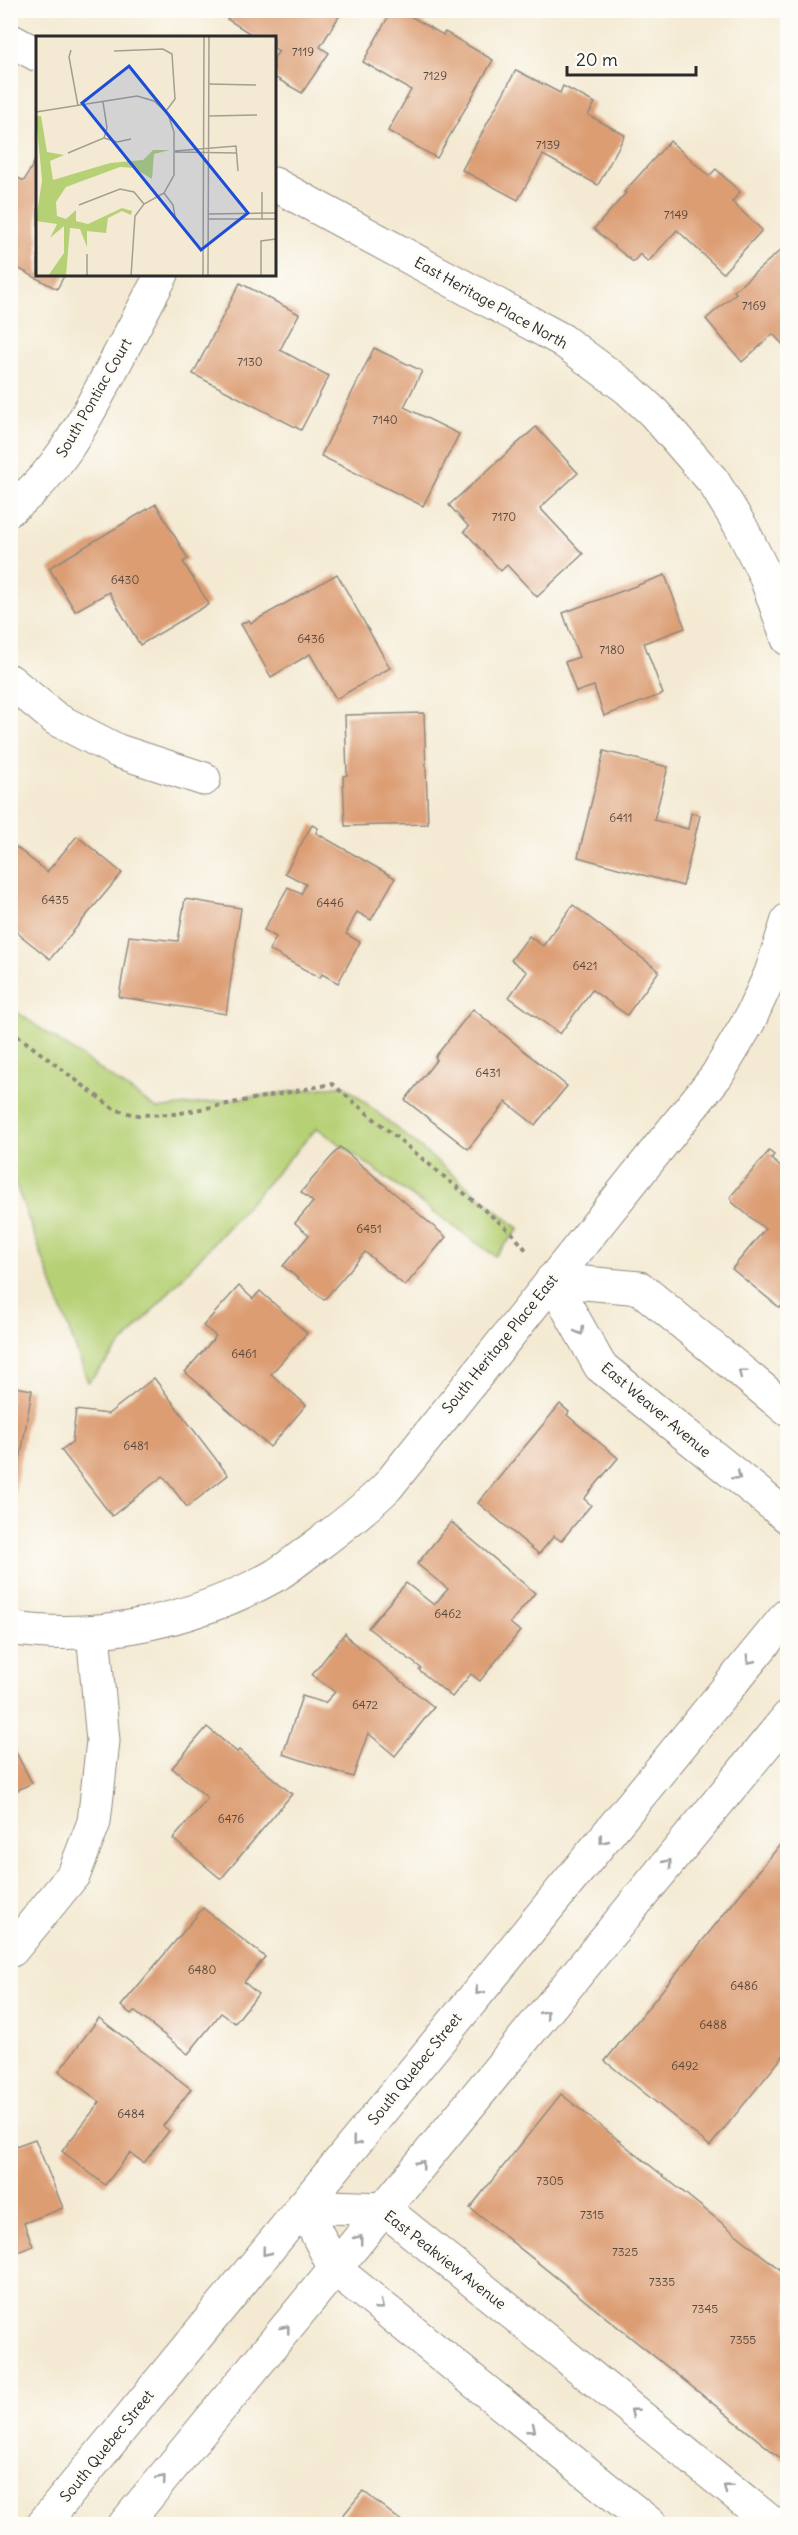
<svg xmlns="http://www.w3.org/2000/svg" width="798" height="2535" viewBox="0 0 798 2535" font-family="Delius,sans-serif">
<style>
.green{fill:#b6d075;stroke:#707e50;stroke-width:1.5}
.building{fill:#dc9d73}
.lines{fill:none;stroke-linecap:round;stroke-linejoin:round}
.minor-casing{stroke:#908a7f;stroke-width:35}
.major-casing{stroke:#908a7f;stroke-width:35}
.path{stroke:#908a7f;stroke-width:4;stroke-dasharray:4.5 4.5;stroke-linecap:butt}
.minor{stroke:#fff;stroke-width:33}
.major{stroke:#fff;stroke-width:33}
.oneway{stroke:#a0a0a0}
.labels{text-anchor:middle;stroke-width:6;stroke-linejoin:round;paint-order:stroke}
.number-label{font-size:12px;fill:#57483d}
.street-label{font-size:15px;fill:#2b2b2b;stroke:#fdfcf7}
.inset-road{fill:none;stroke:#a49e90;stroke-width:1.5}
.view{fill:#1d4ed8;fill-opacity:0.15;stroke:#1d4ed8;stroke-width:3}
.inset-edge{fill:none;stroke:#2b2b2b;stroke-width:3}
</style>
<rect width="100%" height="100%" fill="#fdfcf7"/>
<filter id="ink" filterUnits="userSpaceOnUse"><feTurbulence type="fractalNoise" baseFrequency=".0167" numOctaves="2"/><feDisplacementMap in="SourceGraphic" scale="12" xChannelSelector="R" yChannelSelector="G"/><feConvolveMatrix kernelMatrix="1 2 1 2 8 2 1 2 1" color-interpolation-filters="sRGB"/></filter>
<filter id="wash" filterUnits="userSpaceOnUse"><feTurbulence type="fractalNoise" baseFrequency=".008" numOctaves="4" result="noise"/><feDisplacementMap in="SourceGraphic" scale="24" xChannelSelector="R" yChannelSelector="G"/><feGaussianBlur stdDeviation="1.35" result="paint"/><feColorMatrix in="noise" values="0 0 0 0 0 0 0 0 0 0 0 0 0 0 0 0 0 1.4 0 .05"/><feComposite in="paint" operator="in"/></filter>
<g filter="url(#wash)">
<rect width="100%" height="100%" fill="#f4ead3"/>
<polygon class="green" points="11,1008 157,1109 344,1085 519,1229 495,1256 317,1128 88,1382 11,1171"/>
<g id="blocks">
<g class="building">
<polygon points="233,10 343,10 320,47 329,53 302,93 274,77 274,58 279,51 274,48 274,38 257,38 227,19"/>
<polygon points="392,10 400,10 443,35 445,32 493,60 437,158 388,131 411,90 363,62"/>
<polygon points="516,70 560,93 563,86 595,103 588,115 625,135 598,185 543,155 518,200 462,170"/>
<polygon points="670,141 709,176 716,169 740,192 732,202 762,230 723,273 677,230 648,262 640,254 633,262 594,229 626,193 624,192"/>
<polygon points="38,155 38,274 65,274 57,289 10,264 10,174 24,181"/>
<polygon points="783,248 788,254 788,350 773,334 742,362 706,319 736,293 734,291"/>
<polygon points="240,283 299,314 280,350 329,376 301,430 193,374"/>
<polygon points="374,348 422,371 404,407 459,434 423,506 321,456"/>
<polygon points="536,427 578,473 540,508 583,554 537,597 507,565 501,571 464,531 469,527 449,505"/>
<polygon points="156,504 188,559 183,562 209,604 140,645 109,592 75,611 49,568"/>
<polygon points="337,574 390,668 336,699 310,654 271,677 241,624 249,620 251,623"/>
<polygon points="665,575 685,628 644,643 663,694 604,716 594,686 576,692 565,662 579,657 563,613"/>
<polygon points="424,713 428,824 345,826 343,776 347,775 345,715"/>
<polygon points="604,751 668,767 654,820 688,829 691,813 700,815 683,886 578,857"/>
<polygon points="312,825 318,828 316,833 395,878 371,920 357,912 346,934 360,942 338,983 322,974 320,978 269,950 276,937 264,930 288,887 301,894 306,884 285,873"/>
<polygon points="77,836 122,873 50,959 10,927 10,842 47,872"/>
<polygon points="185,899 241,908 226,1014 119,997 129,936 178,941"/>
<polygon points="573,905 659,971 627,1015 592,990 560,1034 509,997 527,972 511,960 529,936 543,946"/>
<polygon points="473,1009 567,1086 535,1125 506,1102 468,1149 405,1100 437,1059 435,1057"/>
<polygon points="340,1147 446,1237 405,1286 365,1252 324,1300 283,1266 309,1235 295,1223 313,1202 301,1192"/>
<polygon points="769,1151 774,1155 771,1159 788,1173 788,1299 780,1308 732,1269 765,1229 733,1203 730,1197"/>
<polygon points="239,1286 253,1299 260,1291 307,1333 271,1374 306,1405 270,1447 185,1372 216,1336 203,1326"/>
<polygon points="154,1378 228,1475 187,1507 163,1476 112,1516 61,1450 72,1442 76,1410 108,1414"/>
<polygon points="10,1386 32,1390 12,1508 10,1508"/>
<polygon points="560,1404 569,1412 567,1415 618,1458 584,1499 591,1505 561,1541 554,1536 539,1554 478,1503"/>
<polygon points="451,1522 535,1593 510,1623 520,1631 480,1681 471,1674 452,1697 419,1670 421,1668 368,1628 406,1583 434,1605 448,1589 417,1564"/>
<polygon points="345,1633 351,1641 434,1707 395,1756 368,1733 353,1777 283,1754 302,1696 325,1703 335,1692 312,1675"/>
<polygon points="207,1727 237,1752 239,1750 292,1794 221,1879 173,1839 208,1798 172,1768"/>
<polygon points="10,1741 32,1783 10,1794"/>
<polygon points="788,1835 788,2050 710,2146 605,2061"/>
<polygon points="203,1908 265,1957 244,1982 258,1994 235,2023 221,2013 188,2054 134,2011 131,2014 121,2006"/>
<polygon points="99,2018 191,2089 163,2126 169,2131 144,2163 130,2153 105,2185 62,2151 100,2102 59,2071"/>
<polygon points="561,2094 788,2276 788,2464 470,2208"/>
<polygon points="35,2139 63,2208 24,2223 33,2246 10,2255 10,2148"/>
<polygon points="363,2491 405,2524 336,2524"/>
</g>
</g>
</g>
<g filter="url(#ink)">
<use href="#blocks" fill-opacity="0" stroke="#908a7f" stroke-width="1.5"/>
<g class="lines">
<defs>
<g id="minor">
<polyline points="10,40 38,55"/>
<polyline points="274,184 562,340 627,388 654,413 713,481 741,527 765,575 788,639"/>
<path d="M10,509C57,475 82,425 108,376C126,342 144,308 162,274"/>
<polyline points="10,681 56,719 118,751 204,779"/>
<polyline points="552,1280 600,1366 788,1517"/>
<polyline points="552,1280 640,1288 788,1410"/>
<path d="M10,1628C99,1643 198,1619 276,1575C286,1569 296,1561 305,1554C334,1533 361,1512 387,1487L717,1075L749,1021L771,973L788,920"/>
<polyline points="12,1950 74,1874 94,1822 103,1741 93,1632"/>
<polyline points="650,2524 335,2269 303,2206 384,2209 773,2524"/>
</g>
<g id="major">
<polyline points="43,2524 788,1614"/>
<polyline points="125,2524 788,1717"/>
</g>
</defs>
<use href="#minor" class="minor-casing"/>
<use href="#major" class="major-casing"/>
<polyline class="path" points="10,1030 114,1109 135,1115 175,1114 332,1084 511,1232 527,1251"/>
<use href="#minor" class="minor"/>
<use href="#major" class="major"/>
</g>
<defs><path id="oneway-chevron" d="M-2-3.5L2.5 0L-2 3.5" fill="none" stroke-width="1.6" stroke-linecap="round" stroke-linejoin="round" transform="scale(1.5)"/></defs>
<g class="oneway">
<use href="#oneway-chevron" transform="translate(580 1331) rotate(61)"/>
<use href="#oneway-chevron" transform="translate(742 1373) rotate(-141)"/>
<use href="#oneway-chevron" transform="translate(737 1476) rotate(39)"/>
<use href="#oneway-chevron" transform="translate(750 1660) rotate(129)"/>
<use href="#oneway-chevron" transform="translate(603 1840) rotate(129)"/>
<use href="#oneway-chevron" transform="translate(668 1863) rotate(-51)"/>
<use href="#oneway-chevron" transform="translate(479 1991) rotate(129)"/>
<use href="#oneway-chevron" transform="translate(545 2014) rotate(-51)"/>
<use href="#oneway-chevron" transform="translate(356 2142) rotate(129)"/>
<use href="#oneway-chevron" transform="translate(421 2164) rotate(-51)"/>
<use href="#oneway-chevron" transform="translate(359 2239) rotate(-51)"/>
<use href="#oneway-chevron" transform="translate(266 2252) rotate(129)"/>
<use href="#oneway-chevron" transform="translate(380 2306) rotate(39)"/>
<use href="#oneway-chevron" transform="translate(286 2329) rotate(-51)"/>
<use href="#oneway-chevron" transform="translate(634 2412) rotate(-141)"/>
<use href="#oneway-chevron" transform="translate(532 2429) rotate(39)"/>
<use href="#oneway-chevron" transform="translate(162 2479) rotate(-51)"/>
<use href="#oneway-chevron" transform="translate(727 2488) rotate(-141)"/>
</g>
</g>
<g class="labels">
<g class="number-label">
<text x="303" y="56">7119</text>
<text x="435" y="80">7129</text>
<text x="548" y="149">7139</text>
<text x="676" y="219">7149</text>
<text x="754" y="310">7169</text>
<text x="250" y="366">7130</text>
<text x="385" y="424">7140</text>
<text x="504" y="521">7170</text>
<text x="125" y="584">6430</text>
<text x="311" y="643">6436</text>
<text x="612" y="654">7180</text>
<text x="621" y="822">6411</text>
<text x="55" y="904">6435</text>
<text x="330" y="907">6446</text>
<text x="585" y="970">6421</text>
<text x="488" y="1077">6431</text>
<text x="369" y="1233">6451</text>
<text x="244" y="1358">6461</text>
<text x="136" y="1450">6481</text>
<text x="448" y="1618">6462</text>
<text x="365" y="1709">6472</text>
<text x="231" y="1823">6476</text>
<text x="202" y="1974">6480</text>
<text x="744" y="1990">6486</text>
<text x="713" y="2029">6488</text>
<text x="685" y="2070">6492</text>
<text x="131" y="2118">6484</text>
<text x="550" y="2185">7305</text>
<text x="592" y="2219">7315</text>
<text x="625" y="2256">7325</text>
<text x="662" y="2286">7335</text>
<text x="705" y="2313">7345</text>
<text x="743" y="2344">7355</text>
</g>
<g class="street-label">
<text transform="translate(491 303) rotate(29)" y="5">East Heritage Place North</text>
<text transform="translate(94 398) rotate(-60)" y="5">South Pontiac Court</text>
<text transform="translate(500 1344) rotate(-51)" y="5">South Heritage Place East</text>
<text transform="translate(656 1410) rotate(40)" y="5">East Weaver Avenue</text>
<text transform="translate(415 2069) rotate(-51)" y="5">South Quebec Street</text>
<text transform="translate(445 2260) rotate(38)" y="5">East Peakview Avenue</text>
<text transform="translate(107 2446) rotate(-51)" y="5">South Quebec Street</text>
</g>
</g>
<g transform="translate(36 36)">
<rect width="240" height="240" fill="#f4ead3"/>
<path d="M0,80H5L11,116L28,119L14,125L17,144L74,127L107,124L117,114H134L118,118L116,143L98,132L84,131L30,151L20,166L21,180L30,183L40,174V185L52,188L86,172L96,175L95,179L86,175L72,182L70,197L51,195V211L44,193L34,192L30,240H12L28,217V190L14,202L21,188L0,185L6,144Z" fill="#b6d075"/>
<path class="inset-road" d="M35,14L33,21L42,70M78,15L127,13L136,18L139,63L130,75M172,48L220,49M0,76L101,60L118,65L132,78L138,96V139L128,157L108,168L99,180L95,240M173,80L221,79M68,102L81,106L95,103M139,115L200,110L202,135M139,116L201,117M32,117L68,102L71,92L67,66M128,157L137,169L139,180M43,169L84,153L98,156L108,168M172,178L240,177M172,183H240M226,183V156M51,240V218M167,240L168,0M172,240L173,0M225,240V205L240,203"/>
<path class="view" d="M93,30L212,177L165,214L46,67Z"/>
<rect width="240" height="240" class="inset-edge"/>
</g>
<rect width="798" height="2535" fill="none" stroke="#fdfcf7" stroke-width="36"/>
<path d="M567 66v9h129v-9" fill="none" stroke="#2b2b2b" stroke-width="3"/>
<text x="576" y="66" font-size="18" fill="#2b2b2b" stroke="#fdfcf7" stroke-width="4.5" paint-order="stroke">20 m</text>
</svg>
